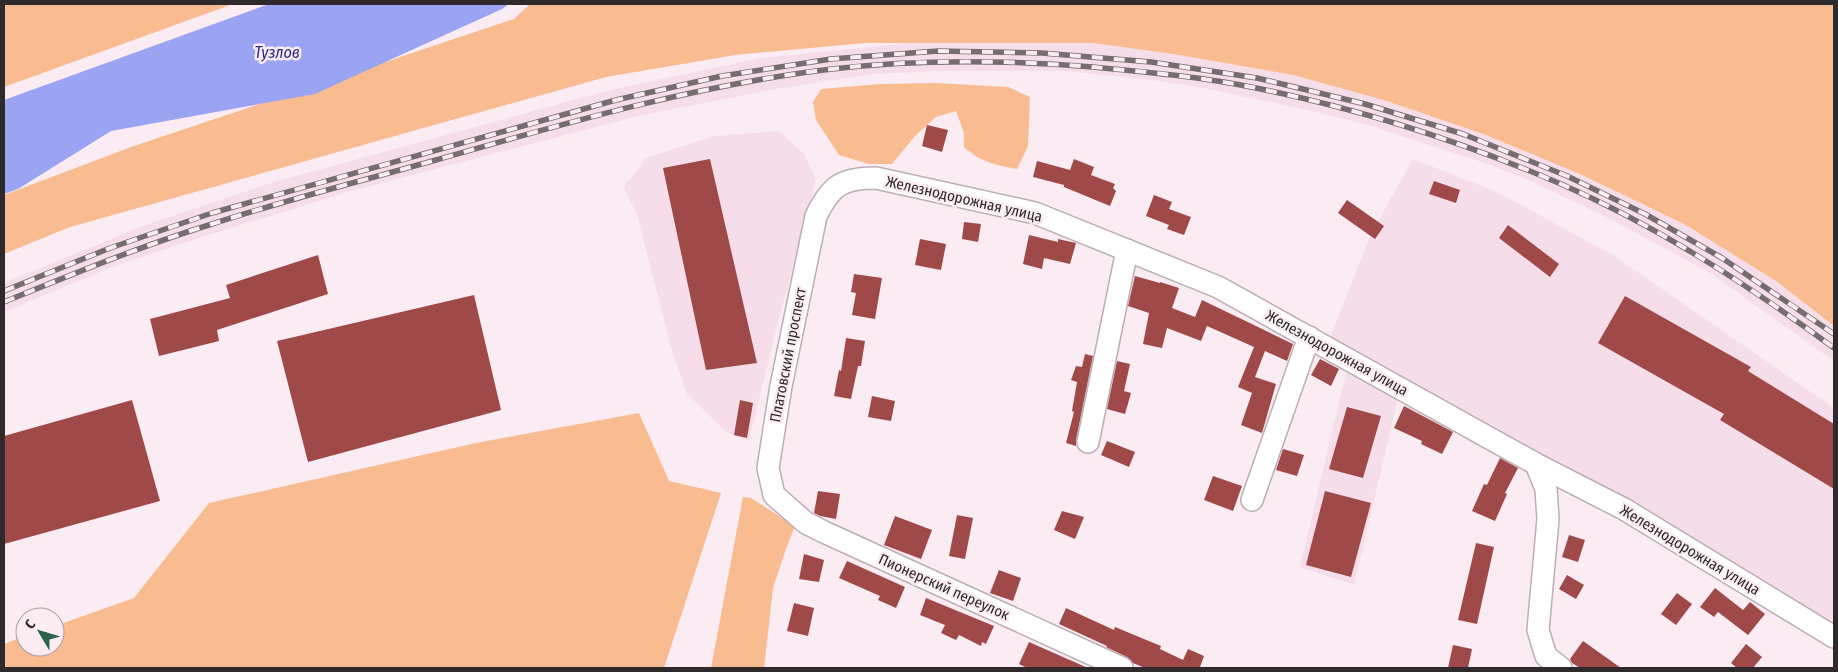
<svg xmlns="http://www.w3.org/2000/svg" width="1838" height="672" viewBox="0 0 1838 672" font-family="'Fira Sans Condensed',sans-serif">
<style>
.built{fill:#f5dee9}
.green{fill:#f9bc90}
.water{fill:#9aa4f3}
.building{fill:#9f4948}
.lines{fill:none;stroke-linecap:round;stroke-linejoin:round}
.minor-casing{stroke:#bbaeb4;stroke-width:24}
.minor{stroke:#fff;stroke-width:21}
.rail-casing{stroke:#756d70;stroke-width:5.5}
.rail{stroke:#faecf2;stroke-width:4;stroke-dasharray:11;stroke-linecap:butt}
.labels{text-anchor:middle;stroke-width:5;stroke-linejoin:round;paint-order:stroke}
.street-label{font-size:15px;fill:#2e292b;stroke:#faecf2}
.water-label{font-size:16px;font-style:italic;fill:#2d2983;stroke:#faecf2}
</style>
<rect width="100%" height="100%" fill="#faecf2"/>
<g class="built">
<polygon points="911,43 1093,43 1173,54 1293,75 1387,101 1486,135 1582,175 1684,224 1776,281 1834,326 1834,361 1710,273 1657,244 1604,216 1526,179 1485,163 1368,125 1307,110 1204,88 1144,79 1065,71 940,71 874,74 775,89 642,115 351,191 186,242 110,268 4,312 4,283 145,225 274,182 610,90 761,58"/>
<polygon points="779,131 805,155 816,180 776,330 749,441 727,433 687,394 671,347 637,215 624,187 646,158 714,136"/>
<polygon points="1413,159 1497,192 1613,255 1834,408 1834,628 1329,340 1370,236 1338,213 1347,200 1378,221"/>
<polygon points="1346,373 1398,399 1354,585 1300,567"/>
</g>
<g class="green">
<polygon points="4,4 233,4 4,87"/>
<polygon points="530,4 1834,4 1834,326 1776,281 1684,224 1582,175 1486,135 1387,101 1293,75 1173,54 1093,43 865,43 735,55 606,77 70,227 4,254 4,195 131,147 514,19"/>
<path d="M936,83L1008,87L1030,97L1028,146L1017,169C996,165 980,162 964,147V133L956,111L936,117L915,136L892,164H869L839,155L816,120L813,102L821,89L881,84Z"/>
<polygon points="639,413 669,481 721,493 664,668 4,668 4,644 25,636 25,647 55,647 55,626 134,598 209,503 476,443"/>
<polygon points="743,497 751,498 795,526 786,549 773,588 764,668 711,668"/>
</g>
<polygon class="water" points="269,4 509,4 502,9 315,94 111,131 18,189 4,194 4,100"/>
<g class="building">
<polygon points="927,125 948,130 942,152 922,146"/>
<polygon points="710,159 757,363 706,370 663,168"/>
<polygon points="1074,159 1094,167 1091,175 1115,184 1113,188 1116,191 1110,206 1064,187 1064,185 1033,177 1037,161 1070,170"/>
<polygon points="1434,181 1460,190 1456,203 1429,194"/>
<polygon points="1154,195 1172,202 1169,209 1191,217 1184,235 1167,229 1169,225 1146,216"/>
<polygon points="1347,200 1384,226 1375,239 1338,213"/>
<polygon points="964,222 981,224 978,242 962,239"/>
<polygon points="1508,225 1559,264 1550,277 1499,238"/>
<polygon points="1029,235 1058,242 1058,239 1076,243 1070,264 1044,258 1042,269 1023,264"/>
<polygon points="920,239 946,244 941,270 915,265"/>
<polygon points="318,255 328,294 217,330 219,341 159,356 150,319 230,298 226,285"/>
<polygon points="854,274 882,278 875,319 852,315 856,293 851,292"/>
<polygon points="1135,276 1160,283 1160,282 1179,288 1172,308 1195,317 1202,300 1293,344 1287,361 1265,351 1255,377 1276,384 1262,433 1241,425 1252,393 1238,387 1254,347 1207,326 1201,341 1167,328 1162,348 1143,344 1149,313 1128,306"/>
<polygon points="474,295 501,410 308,462 277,341"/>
<polygon points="1625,296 1751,367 1748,371 1834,424 1834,489 1720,420 1724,414 1598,343"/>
<polygon points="846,338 865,341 861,366 858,366 851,399 834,396 839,370 841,371"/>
<polygon points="1085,354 1093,356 1076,440 1076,446 1066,443 1074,412 1072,411 1077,382 1071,380 1076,366 1082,367"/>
<polygon points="1320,359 1339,369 1331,386 1311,375"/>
<polygon points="1117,361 1130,364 1124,391 1131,393 1125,414 1107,409"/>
<polygon points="872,396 895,401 891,421 868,417"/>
<polygon points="132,400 160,501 4,544 4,436"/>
<polygon points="740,400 753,403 747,438 734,435"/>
<polygon points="1404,406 1453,432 1442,454 1421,444 1422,441 1394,428"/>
<polygon points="1347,407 1381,416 1363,478 1329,469"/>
<polygon points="1107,441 1135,452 1129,467 1101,455"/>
<polygon points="1283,449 1304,455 1297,476 1276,470"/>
<polygon points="1500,458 1518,468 1505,493 1507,494 1495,521 1472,511 1484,484 1487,485"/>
<polygon points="1213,476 1242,486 1233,511 1204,500"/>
<polygon points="818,491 840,494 836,519 820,516 814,513"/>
<polygon points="1325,491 1371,503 1351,577 1306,565"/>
<polygon points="1062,511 1084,517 1075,539 1054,530"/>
<polygon points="957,515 973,518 965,559 949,556"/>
<polygon points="895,516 932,530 921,559 884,545"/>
<polygon points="1569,535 1585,540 1578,562 1562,557"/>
<polygon points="1476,543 1494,547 1477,624 1458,620"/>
<polygon points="804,554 824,560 819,582 799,579"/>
<polygon points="847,561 905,587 896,608 878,600 880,596 839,578"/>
<polygon points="999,570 1021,578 1013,601 990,593"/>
<polygon points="1567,575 1584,585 1576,599 1559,589"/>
<polygon points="1715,588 1743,610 1750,602 1765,614 1748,635 1718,612 1714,617 1700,607"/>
<polygon points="1677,593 1692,604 1676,625 1661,614"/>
<polygon points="926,598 994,626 986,644 982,642 981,646 959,635 956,640 941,633 945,625 920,615"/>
<polygon points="794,603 814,608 808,636 787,631"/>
<polygon points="1066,608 1114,630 1115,627 1144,639 1161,646 1160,649 1183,660 1188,649 1204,656 1200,667 1201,668 1145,668 1133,663 1127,657 1106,647 1107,646 1059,624"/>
<polygon points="1583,641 1621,668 1580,668 1572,663 1570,659"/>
<polygon points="1029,642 1088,668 1027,668 1019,664"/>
<polygon points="1746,644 1762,657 1753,668 1737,668 1731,663"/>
<polygon points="1453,645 1472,649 1468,668 1448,668"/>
</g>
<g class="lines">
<defs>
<g id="minor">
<polyline points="1088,442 1127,250"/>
<polyline points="1536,464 1546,489 1548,519 1538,630 1546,656 1561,668"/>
<polyline points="1252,500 1309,337"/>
<path d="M1122,668L824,532L806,523L774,495L768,468L781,386L816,216C831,185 842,178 876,178L1035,213L1218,287L1536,464L1624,509L1834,637"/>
</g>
</defs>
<use href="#minor" class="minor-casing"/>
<use href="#minor" class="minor"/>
<defs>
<g id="rail">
<polyline points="4,291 110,248 212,213 616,100 722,76 831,59 938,51 1042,53 1151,62 1257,78 1365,104 1463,134 1567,176 1645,214 1722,258 1834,334"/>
<path d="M4,302C73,274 141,246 212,224C286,200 361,181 436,160C566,123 697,85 832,69C919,59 1006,60 1093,67C1147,72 1203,77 1256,88C1360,109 1463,142 1561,184C1659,227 1748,285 1834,348"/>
</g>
</defs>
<use href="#rail" class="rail-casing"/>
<use href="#rail" class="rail"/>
</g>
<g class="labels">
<g class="street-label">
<text transform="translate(964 199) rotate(13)" y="5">Железнодорожная улица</text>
<text transform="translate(1337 353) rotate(29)" y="5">Железнодорожная улица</text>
<text transform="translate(788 355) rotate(-79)" y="5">Платовский проспект</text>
<text transform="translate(1690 550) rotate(31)" y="5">Железнодорожная улица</text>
<text transform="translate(944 587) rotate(24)" y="5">Пионерский переулок</text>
</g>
<g class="water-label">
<text x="277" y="58">Тузлов</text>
</g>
</g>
<rect width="1838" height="672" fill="none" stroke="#2e292b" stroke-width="10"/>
<g transform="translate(40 632) rotate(308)"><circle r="24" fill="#faecf2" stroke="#a89ea2"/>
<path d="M0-4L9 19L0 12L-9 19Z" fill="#2c634a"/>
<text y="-8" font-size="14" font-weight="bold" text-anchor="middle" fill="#2e292b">С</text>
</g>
</svg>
